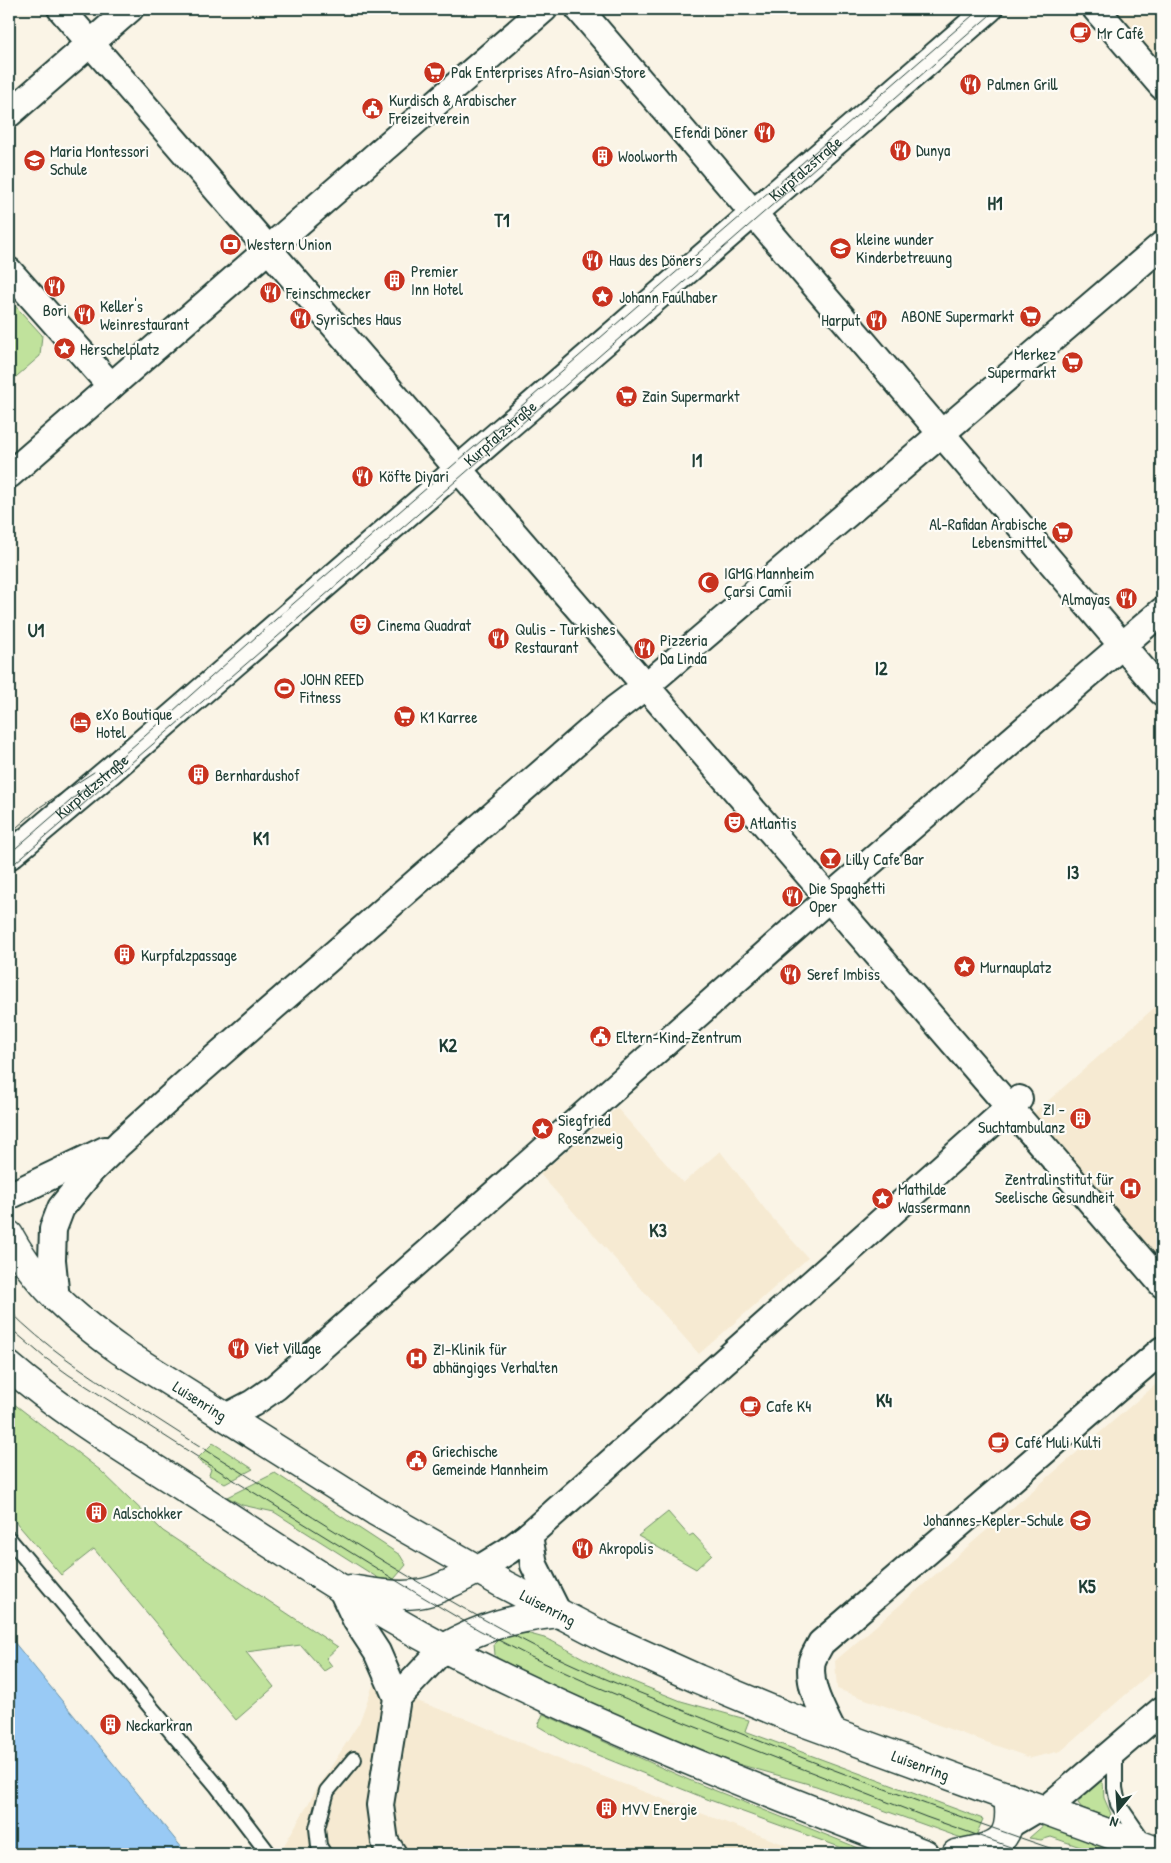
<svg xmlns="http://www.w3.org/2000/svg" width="1171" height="1863" viewBox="0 0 1171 1863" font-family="'Patrick Hand',sans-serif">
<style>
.built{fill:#f6ead2}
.green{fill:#c0e29c;stroke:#709068}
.water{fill:#99caf5;stroke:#6892a8}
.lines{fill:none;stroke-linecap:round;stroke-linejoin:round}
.lane-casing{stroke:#1f3d34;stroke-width:18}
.street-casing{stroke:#1f3d34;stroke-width:30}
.primary-casing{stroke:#1f3d34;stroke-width:31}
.lane{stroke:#fdfcf7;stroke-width:14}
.street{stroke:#fdfcf7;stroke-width:26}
.primary{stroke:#fdfcf7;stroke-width:28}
.tram{stroke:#1f3d34;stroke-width:1}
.labels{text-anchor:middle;stroke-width:4.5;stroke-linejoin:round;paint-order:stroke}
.poi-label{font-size:16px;fill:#1f3d34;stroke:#fdfcf7;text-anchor:start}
.street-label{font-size:16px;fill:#1f3d34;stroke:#fdfcf7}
.neighbourhood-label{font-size:18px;font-weight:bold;fill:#1f3d34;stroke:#fdfcf7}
</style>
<rect width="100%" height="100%" fill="#faf4e6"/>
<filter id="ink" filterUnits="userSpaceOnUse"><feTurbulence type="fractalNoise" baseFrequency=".02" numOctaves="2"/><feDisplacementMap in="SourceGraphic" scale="10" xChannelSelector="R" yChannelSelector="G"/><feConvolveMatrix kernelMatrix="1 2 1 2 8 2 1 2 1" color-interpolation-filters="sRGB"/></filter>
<g filter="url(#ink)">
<g class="built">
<polygon points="1110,9 1162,9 1162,70"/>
<polygon points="1162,1001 1162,1263 1033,1114"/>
<polygon points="617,1108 683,1183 720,1151 768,1213 808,1258 699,1354 540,1174"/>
<polygon points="1162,1379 1162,1663 1061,1751 1031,1758 837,1689 835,1661"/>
<polygon points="373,1685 464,1718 570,1764 810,1854 279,1854 315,1792 359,1723"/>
</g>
<g class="green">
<polygon points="9,299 42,335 40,356 9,383"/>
<polygon points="9,1400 100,1470 163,1531 338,1647 326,1658 332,1666 324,1671 301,1645 246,1652 274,1687 236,1720 94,1549 61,1575 9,1514"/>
<polygon points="213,1443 253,1469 225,1484 209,1475 211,1469 197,1459"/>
<polygon points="275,1473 400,1555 406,1565 389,1585 274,1512 242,1505 227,1497"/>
<polygon points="668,1512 689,1536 693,1534 712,1554 696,1569 638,1536"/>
<polygon points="505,1633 526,1633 548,1639 609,1672 681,1701 749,1720 745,1731 983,1819 975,1838 967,1840 816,1786 706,1755 500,1661 495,1655 494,1644"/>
<polygon points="543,1714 689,1780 871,1853 870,1854 859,1854 707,1799 565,1742 538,1726"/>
<polygon points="1099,1779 1103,1783 1104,1798 1111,1814 1109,1818 1082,1808 1078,1803 1079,1797"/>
<polygon points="1045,1824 1128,1854 1101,1854 1051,1837 1041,1840 1029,1838"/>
</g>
<polygon class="water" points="9,1636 187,1854 9,1854"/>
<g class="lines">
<defs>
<g id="lane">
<polyline points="9,1539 217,1786 269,1854"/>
<polyline points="1115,1751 1115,1788 1118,1804 1144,1842"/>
<polyline points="1007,1833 1044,1811"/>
<polyline points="324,1854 319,1846 317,1828 327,1791 354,1759"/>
</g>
<g id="street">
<polyline points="61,9 1162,1284"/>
<polyline points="579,9 1162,692"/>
<polyline points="1096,9 1162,86"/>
<polyline points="9,114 130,9"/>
<polyline points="9,271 111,386"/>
<polyline points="9,475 544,9"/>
<path id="s1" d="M9,856L110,771L989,9"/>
<polyline points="9,1196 105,1150"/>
<polyline points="56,1299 52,1260 53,1229 61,1208 91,1171 120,1143 192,1078 615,709 647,685 1162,245"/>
<polyline points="226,1417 253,1403 276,1387 837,891 1162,611"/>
<polyline points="529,1535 534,1565 558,1613"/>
<polyline points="477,1570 508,1551 529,1535 1019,1099"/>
<polyline points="341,1588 356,1620 377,1652 397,1698 380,1805 385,1842 393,1854"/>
<polyline points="397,1698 444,1648"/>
<path d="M833,1733C823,1711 807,1686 812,1661C814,1655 818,1649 821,1643L1162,1350"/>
<polyline points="1045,1810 1162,1710"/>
</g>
<g id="primary">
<path id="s2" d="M9,1235C36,1285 75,1318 121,1351L375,1511L505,1585L605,1637L698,1679L792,1718L1162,1853"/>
<path d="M9,1366C67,1416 134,1455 199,1497C279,1549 359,1603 444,1648C599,1728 762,1791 925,1854"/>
<path d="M350,1589C376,1593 405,1599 431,1591C447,1586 463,1577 477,1570"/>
<path d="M444,1648C482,1626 515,1618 558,1613"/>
<path d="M956,1854C999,1846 1014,1843 1008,1796"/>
</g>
</defs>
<use href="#lane" class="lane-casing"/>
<use href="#street" class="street-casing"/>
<use href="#primary" class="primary-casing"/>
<use href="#lane" class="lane"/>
<use href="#street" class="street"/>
<use href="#primary" class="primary"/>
<g class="tram">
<polyline points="9,834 40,807 94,772"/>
<polyline points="9,854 145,736 294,603 980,9"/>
<polyline points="9,868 253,658 997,9"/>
<path d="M9,1310C44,1346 86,1373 128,1400C165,1424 202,1448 240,1471C338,1533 436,1597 540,1649C590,1674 643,1694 695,1715C817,1765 942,1811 1067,1854"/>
<polyline points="9,1327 44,1357 69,1375 240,1484 418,1594 479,1630 531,1657 588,1683 688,1724 926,1817 1030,1854"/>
</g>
</g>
</g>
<defs>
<symbol id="cafe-disc" viewBox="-11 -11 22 22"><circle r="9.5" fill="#c8321e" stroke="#fdfcf7"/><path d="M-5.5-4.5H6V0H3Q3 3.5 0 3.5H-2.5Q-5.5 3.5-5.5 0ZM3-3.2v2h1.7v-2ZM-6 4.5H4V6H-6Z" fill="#fff"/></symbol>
<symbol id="supermarket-disc" viewBox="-11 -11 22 22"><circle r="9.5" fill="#c8321e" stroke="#fdfcf7"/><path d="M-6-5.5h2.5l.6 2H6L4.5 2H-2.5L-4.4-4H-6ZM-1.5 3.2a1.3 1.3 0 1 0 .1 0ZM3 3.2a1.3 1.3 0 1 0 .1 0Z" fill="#fff"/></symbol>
<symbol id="restaurant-disc" viewBox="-11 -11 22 22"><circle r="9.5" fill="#c8321e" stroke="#fdfcf7"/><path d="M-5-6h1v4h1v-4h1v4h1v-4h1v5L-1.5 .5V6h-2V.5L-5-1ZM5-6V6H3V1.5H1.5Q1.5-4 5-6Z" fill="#fff"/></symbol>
<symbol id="civic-disc" viewBox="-11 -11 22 22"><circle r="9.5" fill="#c8321e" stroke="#fdfcf7"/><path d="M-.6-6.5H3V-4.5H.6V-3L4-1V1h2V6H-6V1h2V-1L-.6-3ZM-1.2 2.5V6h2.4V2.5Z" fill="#fff"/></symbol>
<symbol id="building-disc" viewBox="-11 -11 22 22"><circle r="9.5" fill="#c8321e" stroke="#fdfcf7"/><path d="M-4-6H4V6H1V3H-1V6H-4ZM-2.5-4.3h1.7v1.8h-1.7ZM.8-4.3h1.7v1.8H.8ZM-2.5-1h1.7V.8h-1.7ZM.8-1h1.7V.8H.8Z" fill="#fff"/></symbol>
<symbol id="school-disc" viewBox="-11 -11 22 22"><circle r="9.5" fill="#c8321e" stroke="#fdfcf7"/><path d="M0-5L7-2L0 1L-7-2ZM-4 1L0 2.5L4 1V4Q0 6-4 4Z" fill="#fff"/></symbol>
<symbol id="bank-disc" viewBox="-11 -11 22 22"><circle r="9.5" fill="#c8321e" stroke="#fdfcf7"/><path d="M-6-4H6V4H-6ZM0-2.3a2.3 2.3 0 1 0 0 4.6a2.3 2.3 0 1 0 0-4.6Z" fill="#fff"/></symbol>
<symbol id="sight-disc" viewBox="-11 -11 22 22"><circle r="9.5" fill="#c8321e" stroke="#fdfcf7"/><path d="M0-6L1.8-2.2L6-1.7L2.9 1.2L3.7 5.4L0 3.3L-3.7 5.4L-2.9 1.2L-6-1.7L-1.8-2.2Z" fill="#fff"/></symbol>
<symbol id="mosque-disc" viewBox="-11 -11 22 22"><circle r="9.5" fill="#c8321e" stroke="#fdfcf7"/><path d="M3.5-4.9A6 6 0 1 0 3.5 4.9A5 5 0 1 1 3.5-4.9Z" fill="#fff"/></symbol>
<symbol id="theatre-disc" viewBox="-11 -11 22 22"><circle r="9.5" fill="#c8321e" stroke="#fdfcf7"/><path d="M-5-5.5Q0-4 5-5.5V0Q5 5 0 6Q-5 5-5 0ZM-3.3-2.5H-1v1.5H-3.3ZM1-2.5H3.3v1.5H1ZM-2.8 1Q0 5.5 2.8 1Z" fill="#fff"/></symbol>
<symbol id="stadium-disc" viewBox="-11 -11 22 22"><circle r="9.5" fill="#c8321e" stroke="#fdfcf7"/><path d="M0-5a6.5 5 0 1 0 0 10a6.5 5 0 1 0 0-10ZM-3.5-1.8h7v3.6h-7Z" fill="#fff"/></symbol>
<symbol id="hotel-disc" viewBox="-11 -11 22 22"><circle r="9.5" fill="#c8321e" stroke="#fdfcf7"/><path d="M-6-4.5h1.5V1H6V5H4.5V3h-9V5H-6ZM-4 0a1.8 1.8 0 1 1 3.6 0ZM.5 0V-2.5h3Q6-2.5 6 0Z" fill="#fff"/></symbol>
<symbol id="bar-disc" viewBox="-11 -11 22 22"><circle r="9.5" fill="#c8321e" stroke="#fdfcf7"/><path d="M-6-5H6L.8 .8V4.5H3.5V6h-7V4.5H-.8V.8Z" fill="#fff"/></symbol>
<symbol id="hospital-disc" viewBox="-11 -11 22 22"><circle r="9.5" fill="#c8321e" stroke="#fdfcf7"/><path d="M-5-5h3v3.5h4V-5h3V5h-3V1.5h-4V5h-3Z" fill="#fff"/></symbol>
</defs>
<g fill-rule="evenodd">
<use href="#cafe-disc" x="1068" y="20" width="25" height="25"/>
<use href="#supermarket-disc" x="422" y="60" width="25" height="25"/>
<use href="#restaurant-disc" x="958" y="72" width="25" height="25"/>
<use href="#civic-disc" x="360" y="96" width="25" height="25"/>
<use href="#restaurant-disc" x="752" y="120" width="25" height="25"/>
<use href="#restaurant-disc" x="888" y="138" width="25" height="25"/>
<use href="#building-disc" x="590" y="144" width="25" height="25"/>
<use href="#school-disc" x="22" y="148" width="25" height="25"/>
<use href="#bank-disc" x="218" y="232" width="25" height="25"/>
<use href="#school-disc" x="828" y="236" width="25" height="25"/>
<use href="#restaurant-disc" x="580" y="248" width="25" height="25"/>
<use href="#building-disc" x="382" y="268" width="25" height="25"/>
<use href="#restaurant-disc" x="42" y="274" width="25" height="25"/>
<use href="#restaurant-disc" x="258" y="280" width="25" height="25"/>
<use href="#sight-disc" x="590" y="284" width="25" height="25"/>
<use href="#restaurant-disc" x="72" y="302" width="25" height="25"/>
<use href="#supermarket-disc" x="1018" y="304" width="25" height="25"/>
<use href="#restaurant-disc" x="288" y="306" width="25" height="25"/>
<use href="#restaurant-disc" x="864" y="308" width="25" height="25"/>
<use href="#sight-disc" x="52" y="336" width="25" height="25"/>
<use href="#supermarket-disc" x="1060" y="350" width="25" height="25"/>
<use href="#supermarket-disc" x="614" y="384" width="25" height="25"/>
<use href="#restaurant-disc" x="350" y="464" width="25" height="25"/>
<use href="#supermarket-disc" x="1050" y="520" width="25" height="25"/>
<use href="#mosque-disc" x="696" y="570" width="25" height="25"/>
<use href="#restaurant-disc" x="1114" y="586" width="25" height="25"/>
<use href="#theatre-disc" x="348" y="612" width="25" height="25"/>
<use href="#restaurant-disc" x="486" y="626" width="25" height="25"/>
<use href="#restaurant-disc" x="632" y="636" width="25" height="25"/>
<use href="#stadium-disc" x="272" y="676" width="25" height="25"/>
<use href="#supermarket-disc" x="392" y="704" width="25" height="25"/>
<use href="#hotel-disc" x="68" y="710" width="25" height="25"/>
<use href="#building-disc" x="186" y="762" width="25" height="25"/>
<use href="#theatre-disc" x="722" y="810" width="25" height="25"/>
<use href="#bar-disc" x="818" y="846" width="25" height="25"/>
<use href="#restaurant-disc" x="780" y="884" width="25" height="25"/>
<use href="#building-disc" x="112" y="942" width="25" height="25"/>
<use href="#sight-disc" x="952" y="954" width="25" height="25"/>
<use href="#restaurant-disc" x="778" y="962" width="25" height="25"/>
<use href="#civic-disc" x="588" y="1024" width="25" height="25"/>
<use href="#building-disc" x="1068" y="1106" width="25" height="25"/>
<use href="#sight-disc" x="530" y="1116" width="25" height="25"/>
<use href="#hospital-disc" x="1118" y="1176" width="25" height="25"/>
<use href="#sight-disc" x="870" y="1186" width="25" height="25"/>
<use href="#restaurant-disc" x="226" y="1336" width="25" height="25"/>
<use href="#hospital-disc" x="404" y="1346" width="25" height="25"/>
<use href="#cafe-disc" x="738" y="1394" width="25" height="25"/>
<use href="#cafe-disc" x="986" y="1430" width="25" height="25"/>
<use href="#civic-disc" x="404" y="1448" width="25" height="25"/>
<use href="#building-disc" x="84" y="1500" width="25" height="25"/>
<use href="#school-disc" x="1068" y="1508" width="25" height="25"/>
<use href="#restaurant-disc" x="570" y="1536" width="25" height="25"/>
<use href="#building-disc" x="98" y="1712" width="25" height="25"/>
<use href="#building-disc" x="594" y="1796" width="25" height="25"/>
</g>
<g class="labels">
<g class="poi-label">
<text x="1097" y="39">Mr Café</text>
<text x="451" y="78">Pak Enterprises Afro-Asian Store</text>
<text x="987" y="90">Palmen Grill</text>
<text x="389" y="106">Kurdisch &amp; Arabischer<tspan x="389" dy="18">Freizeitverein</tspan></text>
<text x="748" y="138" text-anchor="end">Efendi Döner</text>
<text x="916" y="156">Dunya</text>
<text x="50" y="157">Maria Montessori<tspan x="50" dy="18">Schule</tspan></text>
<text x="618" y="162">Woolworth</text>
<text x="856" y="245">kleine wunder<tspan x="856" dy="18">Kinderbetreuung</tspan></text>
<text x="247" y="250">Western Union</text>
<text x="609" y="266">Haus des Döners</text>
<text x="411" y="277">Premier<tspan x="411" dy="18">Inn Hotel</tspan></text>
<text x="286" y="299">Feinschmecker</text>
<text x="619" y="303">Johann Faulhaber</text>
<text x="100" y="312">Keller's<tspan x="100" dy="18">Weinrestaurant</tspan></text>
<text x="55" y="316" text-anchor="middle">Bori</text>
<text x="1014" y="322" text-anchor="end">ABONE Supermarkt</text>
<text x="316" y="325">Syrisches Haus</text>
<text x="860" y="326" text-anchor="end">Harput</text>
<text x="80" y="355">Herschelplatz</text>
<text x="1056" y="360" text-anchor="end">Merkez<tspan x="1056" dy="18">Supermarkt</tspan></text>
<text x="642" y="402">Zain Supermarkt</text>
<text x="379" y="482">Köfte Diyari</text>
<text x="1047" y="530" text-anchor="end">Al-Rafidan Arabische<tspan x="1047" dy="18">Lebensmittel</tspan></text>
<text x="724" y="579">IGMG Mannheim<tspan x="724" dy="18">Çarsi Camii</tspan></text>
<text x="1110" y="605" text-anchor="end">Almayas</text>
<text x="377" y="631">Cinema Quadrat</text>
<text x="515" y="635">Qulis - Turkishes<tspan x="515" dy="18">Restaurant</tspan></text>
<text x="660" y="646">Pizzeria<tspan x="660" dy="18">Da Linda</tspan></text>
<text x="300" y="685">JOHN REED<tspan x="300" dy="18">Fitness</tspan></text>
<text x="96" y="720">eXo Boutique<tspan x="96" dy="18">Hotel</tspan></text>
<text x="420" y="723">K1 Karree</text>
<text x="215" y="781">Bernhardushof</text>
<text x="750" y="829">Atlantis</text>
<text x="846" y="865">Lilly Cafe Bar</text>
<text x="809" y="894">Die Spaghetti<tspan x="809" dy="18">Oper</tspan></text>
<text x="141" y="961">Kurpfalzpassage</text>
<text x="980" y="973">Murnauplatz</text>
<text x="807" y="980">Seref Imbiss</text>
<text x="616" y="1043">Eltern-Kind-Zentrum</text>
<text x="1065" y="1115" text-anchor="end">ZI -<tspan x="1065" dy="18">Suchtambulanz</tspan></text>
<text x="558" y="1126">Siegfried<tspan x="558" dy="18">Rosenzweig</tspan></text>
<text x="1114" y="1185" text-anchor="end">Zentralinstitut für<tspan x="1114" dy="18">Seelische Gesundheit</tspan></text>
<text x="898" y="1195">Mathilde<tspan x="898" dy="18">Wassermann</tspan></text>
<text x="254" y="1354">Viet Village</text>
<text x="433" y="1355">ZI-Klinik für<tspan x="433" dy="18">abhängiges Verhalten</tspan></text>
<text x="766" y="1412">Cafe K4</text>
<text x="1015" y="1448">Café Muli Kulti</text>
<text x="432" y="1457">Griechische<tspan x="432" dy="18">Gemeinde Mannheim</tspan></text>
<text x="113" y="1519">Aalschokker</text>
<text x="1064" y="1526" text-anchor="end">Johannes-Kepler-Schule</text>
<text x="599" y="1554">Akropolis</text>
<text x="126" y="1731">Neckarkran</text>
<text x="622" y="1815">MVV Energie</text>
</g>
<g class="street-label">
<text dy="6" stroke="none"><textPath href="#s1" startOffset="1052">Kurpfalzstraße</textPath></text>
<text dy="6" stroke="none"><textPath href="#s1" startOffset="648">Kurpfalzstraße</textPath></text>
<text dy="6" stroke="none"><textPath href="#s1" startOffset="108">Kurpfalzstraße</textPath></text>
<text dy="6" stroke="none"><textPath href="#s2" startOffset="256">Luisenring</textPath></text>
<text dy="6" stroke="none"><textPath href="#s2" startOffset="661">Luisenring</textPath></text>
<text dy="6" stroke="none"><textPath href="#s2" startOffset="1066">Luisenring</textPath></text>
</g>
<g class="neighbourhood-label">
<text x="995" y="210">H1</text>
<text x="502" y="227">T1</text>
<text x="697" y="467">I1</text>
<text x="36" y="637">U1</text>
<text x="881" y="675">I2</text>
<text x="261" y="845">K1</text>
<text x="1073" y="879">I3</text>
<text x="448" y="1052">K2</text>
<text x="658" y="1237">K3</text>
<text x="884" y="1407">K4</text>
<text x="1087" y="1593">K5</text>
</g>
</g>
<rect width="1171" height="1863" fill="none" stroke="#fdfcf7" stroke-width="30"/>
<rect x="15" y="15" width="1141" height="1833" fill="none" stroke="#1f3d34" stroke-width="2" filter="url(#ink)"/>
<g transform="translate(1118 1810) rotate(198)" stroke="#fdfcf7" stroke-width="4" paint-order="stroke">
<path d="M0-4L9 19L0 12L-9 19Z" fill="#1f3d34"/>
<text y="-8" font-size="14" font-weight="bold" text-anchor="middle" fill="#1f3d34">N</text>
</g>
</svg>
